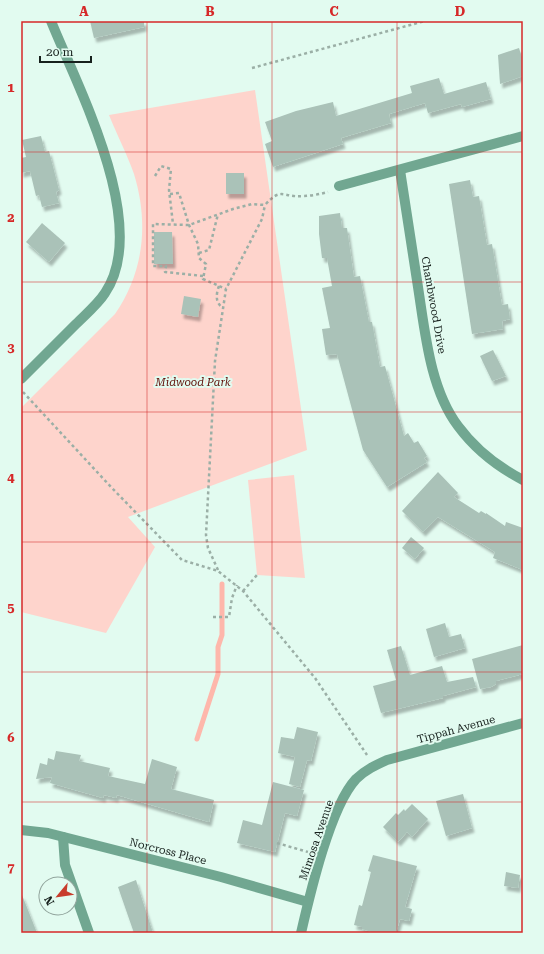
<svg xmlns="http://www.w3.org/2000/svg" width="544" height="954" viewBox="0 0 544 954" font-family="'Roboto Serif',serif">
<style>
.green{fill:#fed4cc}
.lines{fill:none;stroke-linecap:round;stroke-linejoin:round}
.stream{stroke:#feb7ab;stroke-width:5}
.building{fill:#aac2b8;filter:url(#shadow)}
.path{stroke:#9bafa6;stroke-width:2.5;stroke-dasharray:3 3;stroke-linecap:butt}
.street{stroke:#71a791;stroke-width:10}
.grid{fill:none;stroke:#d62828;stroke-width:1;stroke-opacity:0.55}
.labels{text-anchor:middle;stroke-width:4;stroke-linejoin:round;paint-order:stroke}
.street-label{font-size:11px;fill:#17211d;stroke:#e2fbf0}
.park-label{font-size:11px;font-style:italic;fill:#5f0d06;stroke:#e2fbf0}
.neatline{fill:none;stroke:#d62828;stroke-width:1.5}
.grid-label{font-size:13px;text-anchor:middle;font-weight:bold;fill:#d62828}
</style>
<defs>
<filter id="shadow"><feDropShadow dx="2.5" dy="4.5" stdDeviation="1" flood-color="#0004"/></filter>
</defs>
<rect width="100%" height="100%" fill="#e2fbf0"/>
<g class="green">
<path d="M255,90L307,450L128,517L155,547L106,633L21,612V408L115,314C144,272 149,223 134,174C127,154 117,135 109,115Z"/>
<polygon points="294,475 305,578 257,575 248,480"/>
</g>
<g class="lines">
<polyline class="stream" points="197,739 218,674 218,647 222,635 222,584"/>
</g>
<g class="building">
<polygon points="90,21 144,21 144,27 94,38"/>
<polygon points="519,48 523,61 523,76 500,84 498,55"/>
<polygon points="439,78 444,94 486,82 491,99 462,107 461,104 428,113 425,103 389,114 391,123 341,138 343,144 273,167 265,144 272,141 265,122 296,111 333,102 336,116 412,93 410,86"/>
<polygon points="41,136 45,152 49,151 59,190 56,192 59,203 42,207 39,195 36,196 30,171 21,173 21,158 26,157 22,140"/>
<rect x="226" y="173" width="18" height="21"/>
<polygon points="470,180 473,197 479,196 487,245 492,244 502,305 508,304 510,319 502,321 503,329 472,334 449,184"/>
<polygon points="340,213 342,228 347,228 354,277 360,276 369,322 372,322 380,367 385,366 404,436 408,433 414,443 418,441 427,456 424,458 427,462 387,487 363,450 337,354 326,355 322,329 330,328 322,288 332,286 327,258 322,258 319,234 319,216"/>
<polygon points="42,223 65,243 49,262 26,242"/>
<polygon points="154,232 172,232 173,264 154,264"/>
<polygon points="184,296 201,299 198,317 181,314"/>
<polygon points="493,350 506,376 492,381 480,356"/>
<polygon points="438,472 458,493 454,497 479,513 481,511 486,514 486,513 505,526 506,522 523,528 523,570 493,558 495,552 438,517 423,532 402,511"/>
<polygon points="411,537 424,548 415,559 402,548"/>
<polygon points="445,623 449,637 461,634 465,648 434,657 426,629"/>
<polygon points="523,645 523,674 496,681 496,684 491,687 480,689 472,659"/>
<polygon points="401,646 410,675 442,666 447,682 473,677 476,687 443,696 443,698 381,713 373,686 396,680 387,650"/>
<polygon points="297,727 318,732 311,761 307,760 300,787 289,784 295,757 278,753 281,737 294,739"/>
<polygon points="56,751 81,755 79,761 110,768 108,776 145,784 152,759 177,767 171,789 214,800 209,822 117,795 116,798 104,795 103,798 50,783 52,777 36,779 40,763 47,765 48,758 54,760"/>
<polygon points="273,782 304,790 297,816 285,813 275,852 237,843 243,820 262,825"/>
<polygon points="463,794 472,828 446,836 436,801"/>
<polygon points="412,804 428,819 412,837 407,832 398,842 383,827 396,813 398,815 404,809 405,811"/>
<polygon points="373,855 417,866 405,907 412,909 409,921 400,919 396,933 375,933 362,929 362,927 354,925 359,905 362,906 371,872 368,871"/>
<polygon points="506,872 520,875 518,888 504,886"/>
<polygon points="136,880 142,899 153,933 134,933 118,887"/>
<polygon points="21,895 22,895 37,933 21,933"/>
</g>
<g class="lines">
<g class="path">
<polyline points="252,68 425,21"/>
<polyline points="155,176 161,166 171,169 169,190 173,224"/>
<polyline points="170,194 179,193 189,225 198,244 199,258 206,264 203,279 226,289"/>
<polyline points="199,253 209,250 218,214"/>
<path d="M203,276L165,272L166,266H153V224L189,225L233,209L252,204L265,205C282,186 282,198 303,196C311,196 320,194 328,192"/>
<path d="M219,286C216,294 215,303 223,308"/>
<polyline points="23,392 111,487 182,560 218,571 243,591 315,678 367,755"/>
<polyline points="218,570 208,548 206,535 215,361 226,289 262,219 265,205"/>
<polyline points="243,591 257,575"/>
<polyline points="213,617 229,617 232,598 237,585"/>
<polyline points="277,843 308,852"/>
</g>
<g class="street">
<path d="M400,170C406,209 412,248 418,287C425,332 430,389 458,426C475,449 498,467 523,480"/>
<polyline points="339,186 523,136"/>
<path d="M21,379C39,361 58,342 76,324C86,314 98,304 105,293C151,225 78,88 51,21"/>
<polyline points="21,830 48,833 221,877 308,902"/>
<polyline points="63,837 65,865 89,933"/>
<path d="M301,933C310,894 330,807 356,779C365,770 376,765 387,760L523,723"/>
</g>
</g>
<path class="grid" d="M147,21V933M272,21V933M397,21V933M21,152H523M21,282H523M21,412H523M21,542H523M21,672H523M21,802H523"/>
<g class="labels">
<g class="street-label">
<text transform="translate(434 305) rotate(80)" y="4">Chambwood Drive</text>
<text transform="translate(456 729) rotate(-15)" y="4">Tippah Avenue</text>
<text transform="translate(316 840) rotate(-71)" y="4">Mimosa Avenue</text>
<text transform="translate(168 851) rotate(14)" y="4">Norcross Place</text>
</g>
<g class="park-label">
<text x="193" y="386">Midwood Park</text>
</g>
</g>
<rect width="544" height="954" fill="none" stroke="#e2fbf0" stroke-width="44"/>
<g transform="translate(58 896) rotate(241)"><circle r="19" fill="#e2fbf0" stroke="#91a49c"/>
<path d="M0-3L7 15L0 10L-7 15Z" fill="#c83c2c"/>
<text y="-6" font-size="11" font-weight="bold" text-anchor="middle" fill="#17211d">N</text>
</g>
<path d="M40 56v6h51v-6" fill="none" stroke="#17211d" stroke-width="2"/>
<text x="46" y="56" font-size="12" fill="#17211d" stroke="#e2fbf0" stroke-width="3" paint-order="stroke">20 m</text>
<rect x="22" y="22" width="500" height="910" class="neatline"/>
<g class="grid-label">
<text x="84" y="16">A</text>
<text x="210" y="16">B</text>
<text x="334" y="16">C</text>
<text x="460" y="16">D</text>
<text x="11" y="92">1</text>
<text x="11" y="222">2</text>
<text x="11" y="352">3</text>
<text x="11" y="482">4</text>
<text x="11" y="612">5</text>
<text x="11" y="742">6</text>
<text x="11" y="872">7</text>
</g>
</svg>
